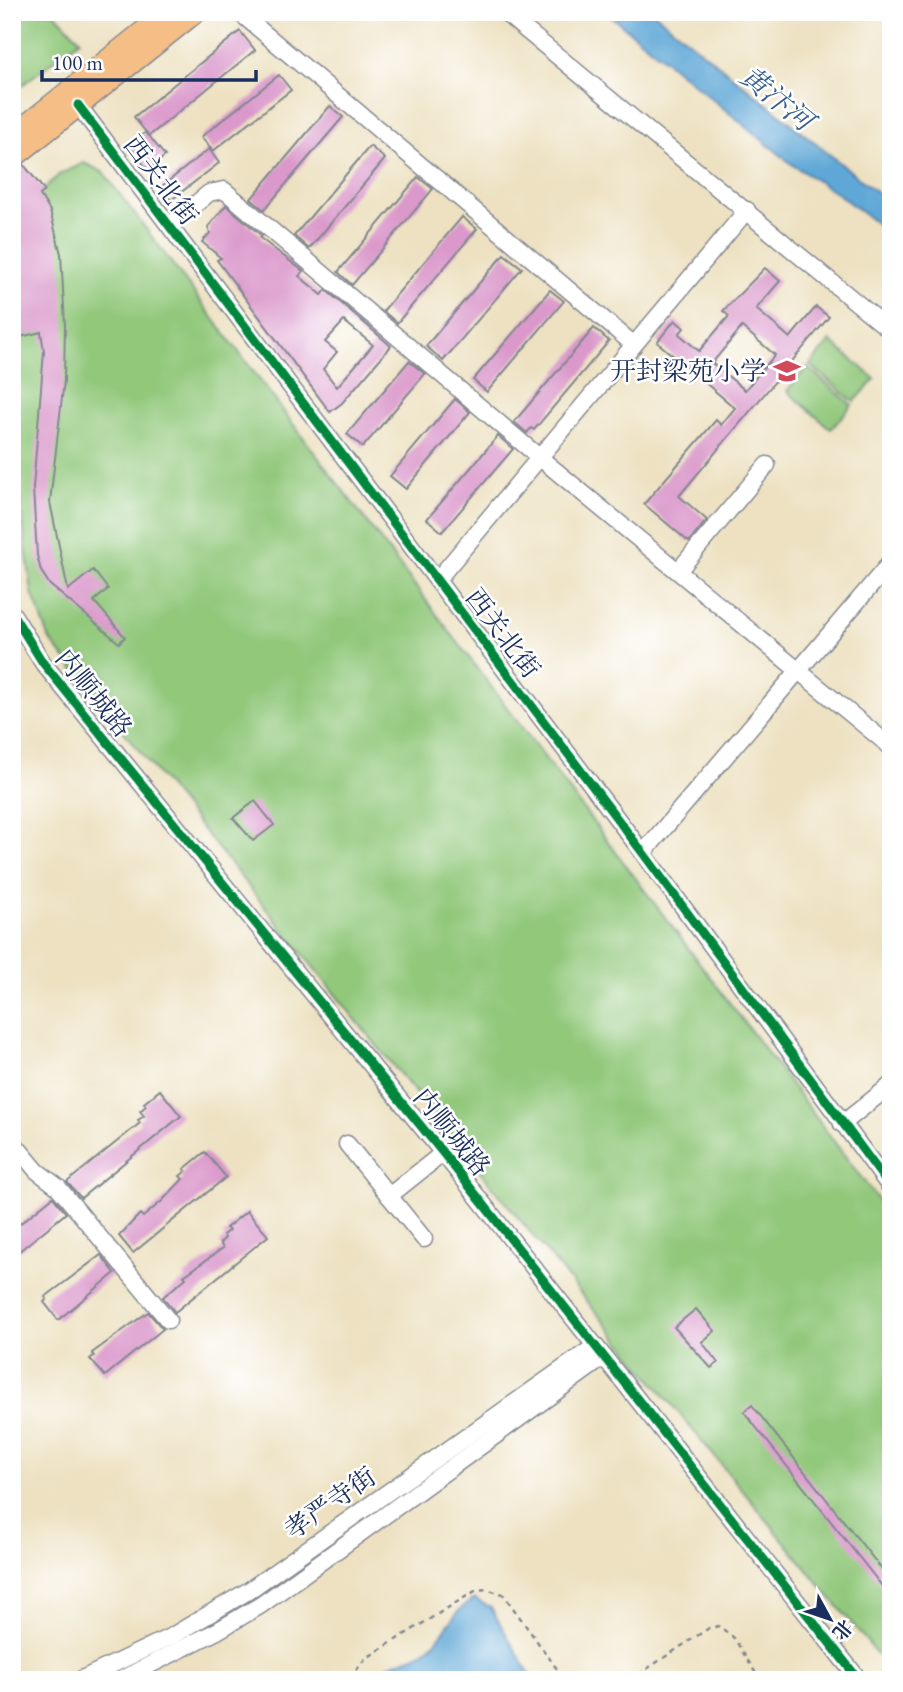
<svg xmlns="http://www.w3.org/2000/svg" width="903" height="1692" viewBox="0 0 903 1692" font-family="'EB Garamond','Noto Serif SC',serif">
<style>
.green{fill:#91c87a;stroke:#567c6c;stroke-width:2}
.water{fill:#5ea7d6;stroke:#3c6b9a;stroke-width:2}
.building{fill:#da98cb;fill-rule:evenodd}
.lines{fill:none;stroke-linecap:round;stroke-linejoin:round}
.minor-casing{stroke:#848890;stroke-width:19}
.major-casing{stroke:#848890;stroke-width:24}
.path{stroke:#848890;stroke-width:2.5;stroke-dasharray:5 5;stroke-linecap:butt}
.minor{stroke:#fff;stroke-width:16}
.major{stroke:#f6be87;stroke-width:21}
.cycleway-casing{stroke:#fff;stroke-width:13}
.cycleway{stroke:#00873e;stroke-width:9}
.labels{text-anchor:middle;stroke-width:5;stroke-linejoin:round;paint-order:stroke}
.street-label{font-size:26px;fill:#1b2f5e;stroke:#fff}
.poi-label{font-size:26px;fill:#1b2f5e;stroke:#fff;text-anchor:end}
.water-label{font-size:28px;font-style:italic;fill:#365f8e;stroke:#fff}
</style>
<rect width="100%" height="100%" fill="#fff"/>
<filter id="ink" filterUnits="userSpaceOnUse"><feTurbulence type="fractalNoise" baseFrequency=".0143" numOctaves="2"/><feDisplacementMap in="SourceGraphic" scale="14" xChannelSelector="R" yChannelSelector="G"/><feConvolveMatrix kernelMatrix="1 2 1 2 8 2 1 2 1" color-interpolation-filters="sRGB"/></filter>
<filter id="wash" filterUnits="userSpaceOnUse"><feTurbulence type="fractalNoise" baseFrequency=".00686" numOctaves="4" result="noise"/><feDisplacementMap in="SourceGraphic" scale="28" xChannelSelector="R" yChannelSelector="G"/><feGaussianBlur stdDeviation="1.57" result="paint"/><feColorMatrix in="noise" values="0 0 0 0 0 0 0 0 0 0 0 0 0 0 0 0 0 1.4 0 .05"/><feComposite in="paint" operator="in"/></filter>
<g filter="url(#wash)">
<rect width="100%" height="100%" fill="#ede1c1"/>
<g class="green">
<polygon points="12,12 54,12 80,40 12,93"/>
<polygon points="84,163 103,172 891,1217 891,1671 364,1030 50,640 32,593 17,479 12,466 12,218 60,174"/>
<polygon points="830,341 875,379 854,402 810,365"/>
<polygon points="807,367 852,405 831,429 787,391"/>
</g>
<g class="water">
<polygon points="606,12 653,12 891,204 891,235 838,194 794,166"/>
<path d="M475,1599L491,1608L533,1680H375L377,1672C394,1659 415,1660 431,1646C449,1630 453,1609 475,1599Z"/>
</g>
<g id="blocks">
<g class="building">
<polygon points="240,31 255,50 149,136 134,117"/>
<polygon points="279,75 291,90 213,151 201,137"/>
<polygon points="330,106 343,117 264,210 251,199"/>
<polygon points="146,132 165,156 148,170 129,146"/>
<polygon points="370,146 385,159 309,249 294,236"/>
<polygon points="209,149 219,163 171,200 161,187"/>
<polygon points="24,165 45,191 40,195 50,211 61,254 65,325 64,380 50,502 68,590 93,570 108,589 94,601 125,637 119,643 50,585 41,571 37,555 33,488 44,351 41,332 16,338 12,324 12,292 18,291 12,266 12,167"/>
<polygon points="418,177 433,189 352,285 338,272"/>
<path d="M226,205L262,236L260,238L303,271L299,276L322,295L326,290L391,346L342,403L330,412L217,260L221,258L202,242L210,233L208,227ZM344,321L373,345L337,387L323,369L337,352L325,342Z"/>
<polygon points="462,217 477,229 397,323 383,311"/>
<polygon points="504,254 522,268 443,361 426,346"/>
<path d="M765,268L780,281L756,309L790,338L816,307L829,317L679,496L707,520L689,542L644,504L716,420L721,425L735,408L657,342L675,320L684,328L679,334L699,351L729,316L723,311ZM742,327L775,355L745,390L712,363Z"/>
<polygon points="550,290 564,301 487,392 473,380"/>
<polygon points="594,328 609,341 534,430 531,428 527,433 514,422"/>
<polygon points="409,361 425,374 363,447 347,434"/>
<polygon points="455,399 470,412 406,489 390,476"/>
<polygon points="498,436 513,449 442,532 427,519"/>
<polygon points="255,801 274,825 253,841 233,818"/>
<polygon points="160,1090 181,1116 81,1198 67,1182 140,1123 138,1120 144,1116 140,1111 146,1106 144,1103"/>
<polygon points="205,1152 226,1177 133,1253 119,1236 140,1214 143,1217 162,1201 183,1179 180,1176 186,1171 184,1169"/>
<polygon points="53,1197 66,1213 12,1257 12,1230"/>
<polygon points="247,1211 268,1236 175,1312 163,1297 186,1278 184,1276 223,1248 220,1243 225,1238 223,1235 229,1230 226,1228"/>
<polygon points="101,1255 115,1273 58,1320 44,1302 47,1299 45,1297"/>
<polygon points="696,1309 715,1331 702,1342 718,1363 711,1368 674,1327"/>
<polygon points="148,1312 163,1329 105,1376 90,1359 94,1356 92,1353"/>
<polygon points="752,1405 891,1581 891,1587 886,1591 744,1412"/>
</g>
</g>
</g>
<g filter="url(#ink)">
<use href="#blocks" fill-opacity="0" stroke="#848890" stroke-width="2"/>
<g class="lines">
<defs>
<g id="minor">
<polyline points="239,12 633,344"/>
<polyline points="504,12 891,331"/>
<polyline points="78,105 643,853 891,1188"/>
<polyline points="170,225 209,193 224,190 539,457 891,747"/>
<polyline points="679,570 767,465"/>
<polyline points="437,580 747,210"/>
<polyline points="12,613 43,663 443,1153 859,1680"/>
<polyline points="643,853 891,562"/>
<polyline points="842,1124 891,1085"/>
<polyline points="12,1141 37,1171 58,1187 168,1320"/>
<polyline points="347,1144 424,1239"/>
<polyline points="389,1196 443,1153"/>
<polyline points="80,1680 174,1635 248,1591 595,1346"/>
<polyline points="120,1680 217,1631 261,1605 604,1357"/>
</g>
<g id="major">
<polyline points="12,137 168,12"/>
<polyline points="16,155 195,12"/>
</g>
</defs>
<use href="#minor" class="minor-casing"/>
<use href="#major" class="major-casing"/>
<g class="path">
<polyline points="357,1680 355,1672 365,1659 475,1591 485,1589 503,1594 565,1680"/>
<polyline points="630,1680 709,1628 719,1626 734,1638 760,1680"/>
</g>
<use href="#minor" class="minor"/>
<use href="#major" class="major"/>
<defs>
<g id="cycleway">
<polyline points="78,105 643,853 891,1188"/>
<polyline points="12,613 43,663 443,1153 859,1680"/>
</g>
</defs>
<use href="#cycleway" class="cycleway-casing"/>
<use href="#cycleway" class="cycleway"/>
</g>
</g>
<defs>
<symbol id="school-bare" viewBox="-9 -9 18 18"><path d="M0-5L7-2L0 1L-7-2ZM-4 1L0 2.5L4 1V4Q0 6-4 4Z" fill="#d1495b" stroke="#fff" stroke-width="2.5" paint-order="stroke"/></symbol>
</defs>
<g fill-rule="evenodd">
<use href="#school-bare" x="768" y="352" width="38" height="38"/>
</g>
<g class="labels">
<g class="street-label">
<text transform="translate(161 180) rotate(53)" y="9">西关北街</text>
<text transform="translate(503 633) rotate(53)" y="9">西关北街</text>
<text transform="translate(94 693) rotate(51)" y="9">内顺城路</text>
<text transform="translate(452 1132) rotate(51)" y="9">内顺城路</text>
<text transform="translate(330 1503) rotate(-35)" y="9">孝严寺街</text>
</g>
<g class="poi-label">
<text x="766" y="380">开封梁苑小学</text>
</g>
<g class="water-label">
<text transform="translate(777 98) rotate(39)" y="10">黄汴河</text>
</g>
</g>
<rect width="903" height="1692" fill="none" stroke="#fff" stroke-width="42"/>
<g transform="translate(830 1619) rotate(130)" stroke="#ffffff" stroke-width="5" paint-order="stroke">
<path d="M0-5L12 26L0 18L-12 26Z" fill="#1b2f5e"/>
<text y="-10" font-size="19" font-weight="bold" text-anchor="middle" fill="#1b2f5e">北</text>
</g>
<path d="M42 70v10h214v-10" fill="none" stroke="#1b2f5e" stroke-width="3.5"/>
<text x="52" y="70" font-size="21" fill="#1b2f5e" stroke="#ffffff" stroke-width="5" paint-order="stroke">100 m</text>
</svg>
